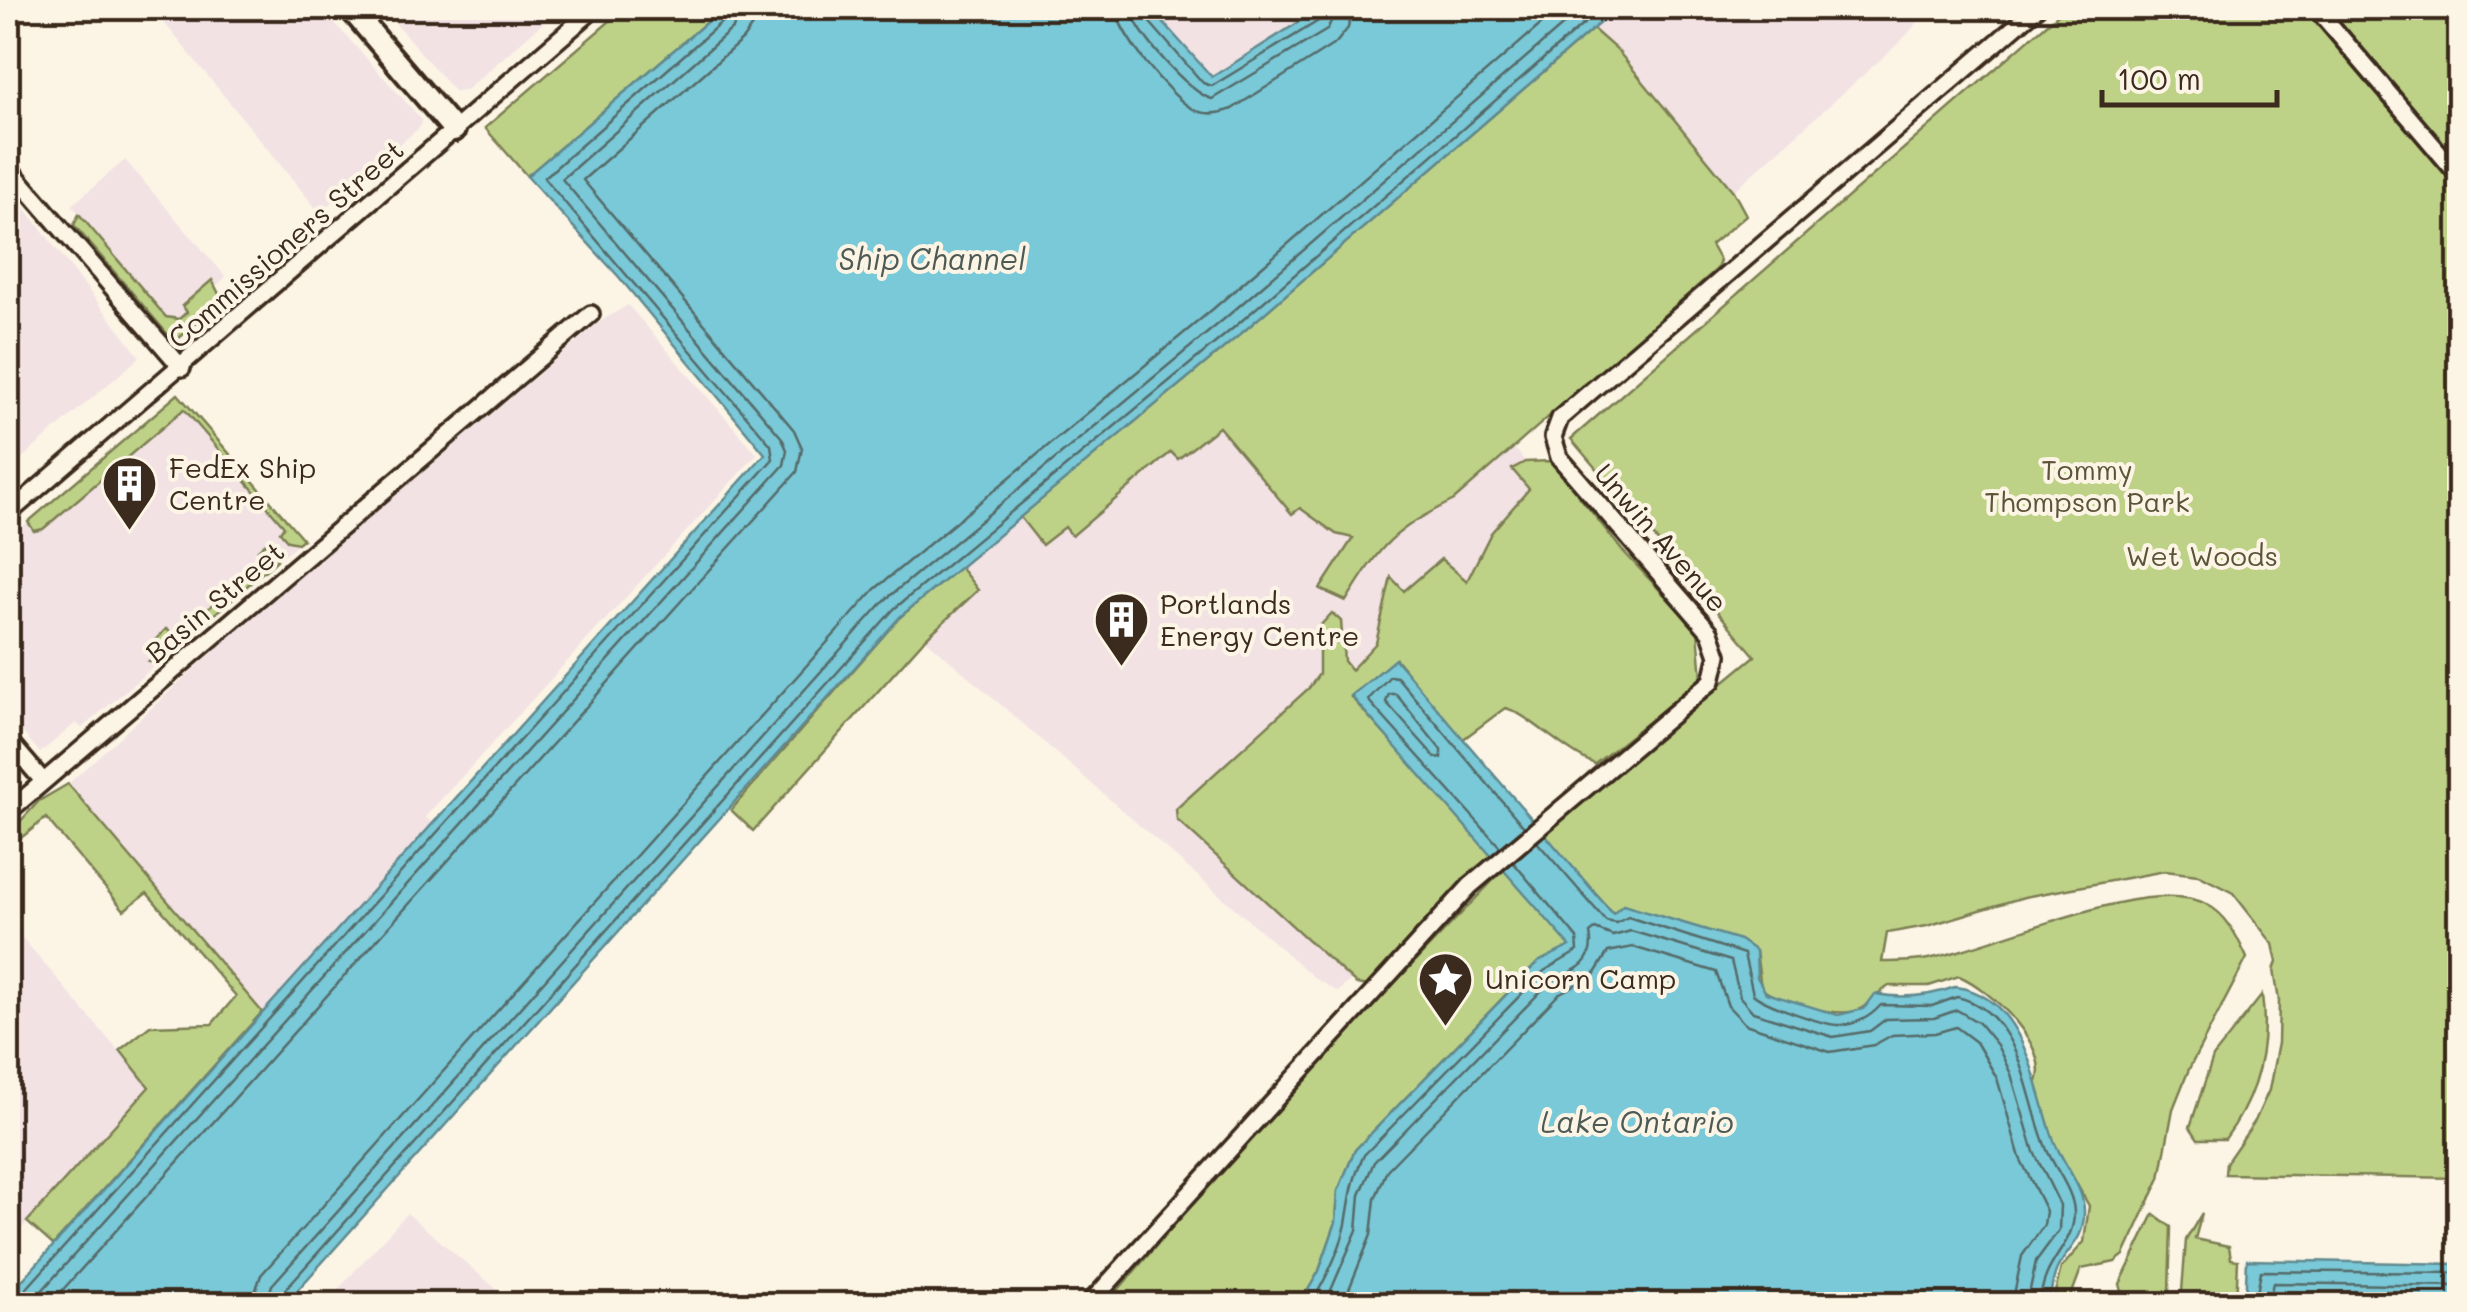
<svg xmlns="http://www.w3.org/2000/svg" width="2467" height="1312" viewBox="0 0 2467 1312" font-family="Mali,sans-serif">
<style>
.built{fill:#f2e2e4}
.green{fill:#bed287;stroke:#7c7e52;stroke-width:2.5}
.water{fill:#7ac9d8;stroke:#61898e;stroke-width:2.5}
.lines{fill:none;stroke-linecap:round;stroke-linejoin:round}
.shore{stroke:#546a68;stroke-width:2.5}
.minor-casing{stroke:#3b2a1e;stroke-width:22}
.major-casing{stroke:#3b2a1e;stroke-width:28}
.minor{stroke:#fcf5e5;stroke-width:15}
.major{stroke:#fcf5e5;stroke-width:20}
.labels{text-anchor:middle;stroke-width:8;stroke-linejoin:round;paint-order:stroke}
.street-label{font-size:28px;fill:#3b2a1e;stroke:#fcf5e5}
.poi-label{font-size:28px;fill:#3b2a1e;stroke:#fcf5e5;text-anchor:start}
.park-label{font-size:28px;fill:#5c5438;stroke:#fcf5e5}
.water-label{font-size:30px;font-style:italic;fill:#4e5a56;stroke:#fcf5e5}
</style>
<rect width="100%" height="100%" fill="#fcf5e5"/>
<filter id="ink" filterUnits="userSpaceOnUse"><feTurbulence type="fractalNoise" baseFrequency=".01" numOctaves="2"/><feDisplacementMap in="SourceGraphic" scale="20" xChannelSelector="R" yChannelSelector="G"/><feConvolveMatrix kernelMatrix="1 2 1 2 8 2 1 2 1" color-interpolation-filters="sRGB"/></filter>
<g filter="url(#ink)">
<g class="built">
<polygon points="152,8 321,8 421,119 421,126 320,213"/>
<polygon points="382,8 560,8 465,91 454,91"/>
<polygon points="1150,8 1321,8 1211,77"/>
<polygon points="1617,8 1931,8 1899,43 1733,191 1746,215 1499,429 1607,563 1546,694 1415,682 1395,659 1358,973 1338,992 1316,979 900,617 1237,337"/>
<polygon points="125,160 226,277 216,286 212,281 182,306 187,312 179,319 166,317 72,205"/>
<polygon points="8,186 140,357 8,470"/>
<polygon points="628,305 757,454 425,817 433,823 262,1012 68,784 225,641 601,321"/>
<polygon points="178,394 303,539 82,728 76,723 40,753 8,715 8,539"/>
<polygon points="8,921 149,1087 8,1244"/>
<polygon points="407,1213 514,1304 325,1304"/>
</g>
<g class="green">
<polygon points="625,8 723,8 527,176 485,128"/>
<path d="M2065,8H2459V1178L2225,1174L2226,1163L2255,1121L2269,1090L2278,1043L2279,1001L2274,970L2277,962L2273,944L2233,893L2198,875L2165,871L2024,897L1927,926L1887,933L1882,962C1897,962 1913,962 1928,959C1996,946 2146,874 2206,904C2228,915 2237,937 2247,958L2189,1069L2173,1109L2160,1178L2124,1255L2115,1262L2081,1269L2068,1304H2052L2061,1268L2084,1242L2089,1206L2055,1145L2036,1085C2053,1047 1990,989 1959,976L1929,986H1889C1878,992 1870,1006 1859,1010C1839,1018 1777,1003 1761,988L1756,951L1613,914L1542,832L1755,656L1571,439Z"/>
<path d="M1593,29L1618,51L1733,191L1746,215L1711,245L1720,261L1717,269L1454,500C1392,531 1382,543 1346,601L1320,589L1353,538L1336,534L1300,508L1292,514L1219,427L1178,459L1171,452L1072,536L1065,527L1042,545L1020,517L1237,337Z"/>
<polygon points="79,214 166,317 179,319 187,312 182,306 212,280 222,300 177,340 171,338 74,225"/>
<polygon points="178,394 303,539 298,543 288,541 280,532 284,526 184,409 43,529 34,531 28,522"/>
<path d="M1551,461L1622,550L1698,631L1702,679L1595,764C1566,753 1524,711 1505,708L1462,740L1396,659L1351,697L1495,856L1369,986L1356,984L1177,820L1176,809L1309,688L1319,674V627L1332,613L1341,621L1344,661L1351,670L1376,643L1391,577L1404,591L1441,559L1467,581L1491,533L1529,489L1512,469L1525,462Z"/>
<polygon points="266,543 276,552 277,560 157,664 149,661 153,658 146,650 166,629 176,636 265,560 258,550"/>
<polygon points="960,567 978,590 923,641 753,831 731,810 900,617"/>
<polygon points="68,784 262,1012 53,1245 27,1222 149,1087 120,1050 150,1026 212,1024 236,996 147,893 124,910 46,818 16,842 16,826 39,801"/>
<polygon points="1505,868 1571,946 1525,975 1355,1150 1338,1191 1336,1222 1319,1271 1300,1304 1106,1304 1282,1100"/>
<path d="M2262,995C2269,1048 2257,1096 2225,1139H2198L2190,1127L2213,1057Z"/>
<polygon points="2202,1213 2195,1239 2229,1246 2231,1259 2238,1260 2236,1304 2181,1304 2186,1240"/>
<polygon points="2154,1214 2171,1227 2169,1292 2162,1299 2123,1296 2120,1284"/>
</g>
<g class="water">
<polygon points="723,8 1150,8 1212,77 1321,8 1617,8 1237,337 900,617 285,1304 8,1304 8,1296 765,454 619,277 527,176"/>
<path d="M1395,659L1613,914L1623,905L1740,940L1756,951L1757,977L1766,993L1838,1015L1864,1009L1875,994C1903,999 1928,997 1955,987C2026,995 2035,1089 2054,1141C2063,1164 2085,1188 2084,1213C2084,1239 2070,1247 2058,1267C2052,1278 2051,1292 2049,1304H1300L1319,1271L1336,1222L1338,1191L1355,1150L1538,962L1570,946L1351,696Z"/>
<polygon points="2247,1260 2459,1264 2459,1304 2245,1304"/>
</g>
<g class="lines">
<g class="shore">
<path d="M1116,8C1117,32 1170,97 1193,109C1206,116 1219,114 1232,109L1336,43L1348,28L1352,8"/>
<path d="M1131,8C1132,29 1191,95 1212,99L1327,30L1337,8"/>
<polyline points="1143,8 1146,18 1203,83 1212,86 1320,20 1325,8"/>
<polygon points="1389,694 1396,694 1441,750 1441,758 1435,757 1386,702"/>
<path d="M1537,842L1606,921L1616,923L1628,917L1744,954L1753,994C1763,1004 1822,1024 1837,1025C1855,1026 1870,1017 1881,1005L1932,1006L1957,997C2023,1012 2025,1099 2047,1150C2055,1169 2074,1191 2074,1213C2074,1248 2042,1259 2040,1304"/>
<polyline points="1500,847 1368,700 1390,676 1397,677 1524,827"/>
<polyline points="8,1301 19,1297 773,459 771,445 544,178 725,19 728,8"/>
<polyline points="30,1304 784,465 787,450 782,438 562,179 733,28 741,8"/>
<polyline points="50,1304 797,472 802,448 794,430 583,180 743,39 752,26 756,8"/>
<polyline points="251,1304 261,1275 875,589 1213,309 1560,8"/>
<polyline points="266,1304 272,1285 885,600 1223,320 1583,8"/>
<polyline points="278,1304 281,1294 894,609 1231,330 1602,8"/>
<path d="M1311,1304C1325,1280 1340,1252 1346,1224C1351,1195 1351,1183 1364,1155L1544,971L1578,951L1577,938L1513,862"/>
<path d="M1325,1304L1357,1230L1360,1195L1374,1162L1551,981C1575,971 1596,964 1590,933L1595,929L1613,936L1631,931L1731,961L1740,997L1753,1012L1833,1037L1870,1031L1886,1019L1934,1018L1957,1010L1979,1023L1997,1045L2011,1074L2034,1152L2060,1205L2059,1230L2036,1261L2027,1304"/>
<polyline points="1343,1304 1371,1235 1375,1199 1387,1170 1560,993 1594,975 1608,952 1633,947 1716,972 1728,1006 1745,1024 1830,1052 1874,1045 1892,1035 1935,1033 1956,1027 1976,1042 1997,1078 2020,1158 2046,1211 2044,1225 2022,1256 2012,1304"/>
<polyline points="2255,1304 2261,1271 2460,1273"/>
<polyline points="2268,1304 2273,1283 2460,1286"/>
<polyline points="2283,1304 2288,1299 2460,1301"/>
</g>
<defs>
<g id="minor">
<polyline points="2316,8 2460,177"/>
<polyline points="8,167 182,368"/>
<polyline points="8,514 595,8"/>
<polyline points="8,740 43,781"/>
<polyline points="8,812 591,314"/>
<polyline points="1089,1304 1470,886 1712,681 1718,655 1710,632 1559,457 1553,437 1560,418 2037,8"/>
</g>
<polyline id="major" points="350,8 454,130"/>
</defs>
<use href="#minor" class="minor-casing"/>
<use href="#major" class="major-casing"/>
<use href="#minor" class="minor"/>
<use href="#major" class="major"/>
</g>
</g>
<defs>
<symbol id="building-pin" viewBox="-11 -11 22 30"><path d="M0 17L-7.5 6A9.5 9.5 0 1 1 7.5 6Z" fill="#3b2a1e" stroke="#fcf5e5"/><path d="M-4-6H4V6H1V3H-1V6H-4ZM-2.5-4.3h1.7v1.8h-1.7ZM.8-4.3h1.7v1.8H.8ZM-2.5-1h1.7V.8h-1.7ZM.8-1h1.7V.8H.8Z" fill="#fff"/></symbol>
<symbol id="sight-pin" viewBox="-11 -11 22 30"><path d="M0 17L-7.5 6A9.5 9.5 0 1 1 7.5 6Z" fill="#3b2a1e" stroke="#fcf5e5"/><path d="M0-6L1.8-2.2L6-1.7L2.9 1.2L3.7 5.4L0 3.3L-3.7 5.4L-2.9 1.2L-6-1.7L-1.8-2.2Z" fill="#fff"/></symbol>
</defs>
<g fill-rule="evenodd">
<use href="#building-pin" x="98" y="452" width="63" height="86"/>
<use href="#building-pin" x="1090" y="588" width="63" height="86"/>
<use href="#sight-pin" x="1414" y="948" width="63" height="86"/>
</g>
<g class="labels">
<g class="street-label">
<text transform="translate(286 244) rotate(-41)" y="10">Commissioners Street</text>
<text transform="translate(1661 538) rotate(49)" y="10">Unwin Avenue</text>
<text transform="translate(215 602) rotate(-40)" y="10">Basin Street</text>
</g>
<g class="poi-label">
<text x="169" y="478">FedEx Ship<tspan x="169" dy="32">Centre</tspan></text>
<text x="1160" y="614">Portlands<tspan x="1160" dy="32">Energy Centre</tspan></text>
<text x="1485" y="989">Unicorn Camp</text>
</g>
<g class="park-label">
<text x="2087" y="480">Tommy<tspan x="2087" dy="32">Thompson Park</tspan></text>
<text x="2202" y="566">Wet Woods</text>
</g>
<g class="water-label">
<text x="932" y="270">Ship Channel</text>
<text x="1637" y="1133">Lake Ontario</text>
</g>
</g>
<rect width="2467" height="1312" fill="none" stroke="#fcf5e5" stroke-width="40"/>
<rect x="20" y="20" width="2427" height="1272" fill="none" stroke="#3b2a1e" stroke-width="4" filter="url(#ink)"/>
<path d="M2102 90v15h175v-15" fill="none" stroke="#3b2a1e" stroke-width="5"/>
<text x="2117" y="90" font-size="30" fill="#3b2a1e" stroke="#fcf5e5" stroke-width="8" paint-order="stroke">100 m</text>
</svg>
